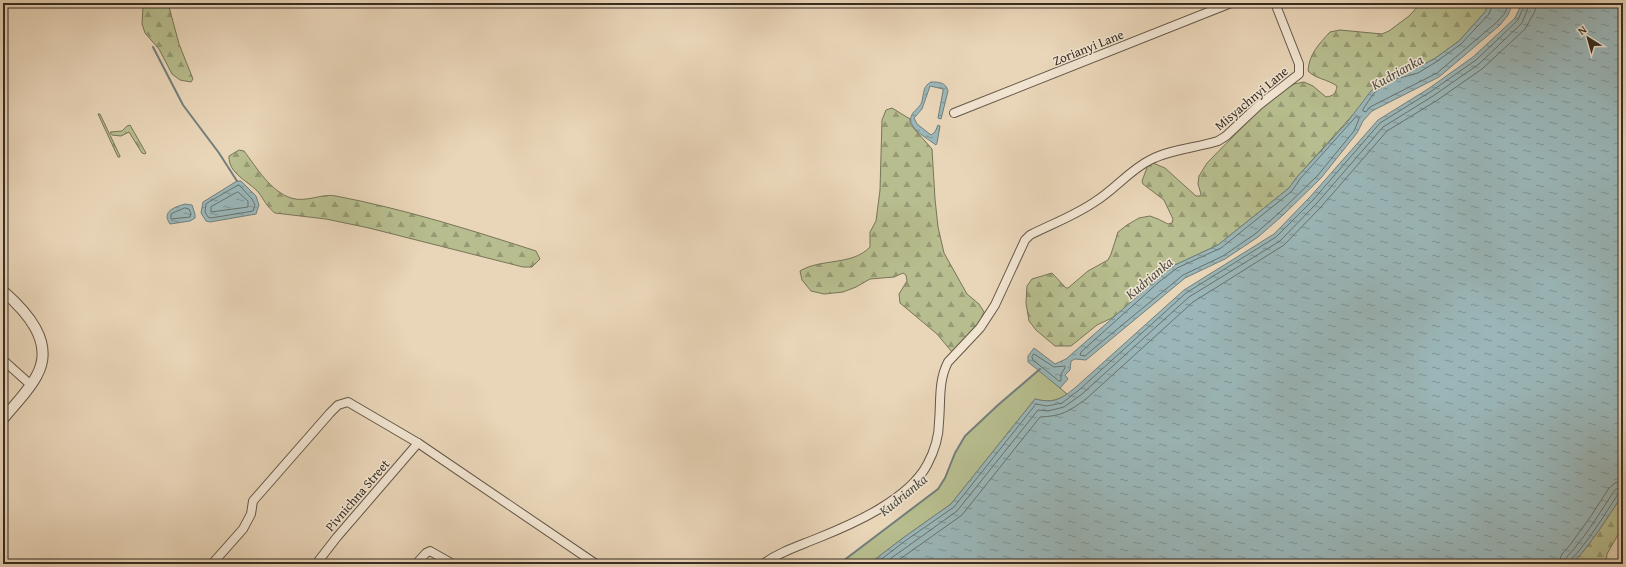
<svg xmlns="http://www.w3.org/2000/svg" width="1626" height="567" viewBox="0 0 1626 567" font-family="'Gentium Book Plus',serif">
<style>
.green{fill:#b7bd8e;stroke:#777558}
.forest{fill:url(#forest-firs);stroke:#777558}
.water{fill:url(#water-ripples);stroke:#727f7c}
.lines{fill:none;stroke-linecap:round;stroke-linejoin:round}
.shore{stroke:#68726c;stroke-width:1}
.stream{stroke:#727f7c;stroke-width:2}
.minor-casing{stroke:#645747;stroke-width:10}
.tertiary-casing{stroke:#645747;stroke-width:12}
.minor{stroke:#f1e4d1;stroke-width:8}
.tertiary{stroke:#f1e4d1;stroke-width:10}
.labels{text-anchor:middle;stroke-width:3;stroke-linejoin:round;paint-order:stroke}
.street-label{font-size:13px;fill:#372d21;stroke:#f1e4d1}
.water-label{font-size:14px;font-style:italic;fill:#504f47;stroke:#f1e4d1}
</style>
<defs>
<pattern id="forest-firs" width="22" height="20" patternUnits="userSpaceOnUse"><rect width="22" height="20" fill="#b7bd8e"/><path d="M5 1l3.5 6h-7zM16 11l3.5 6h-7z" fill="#969a74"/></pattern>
<pattern id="water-ripples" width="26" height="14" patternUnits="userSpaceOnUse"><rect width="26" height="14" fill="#9ab6b8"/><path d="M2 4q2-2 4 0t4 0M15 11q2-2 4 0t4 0" fill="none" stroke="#7e9495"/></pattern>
</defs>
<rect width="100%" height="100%" fill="#e9d5b8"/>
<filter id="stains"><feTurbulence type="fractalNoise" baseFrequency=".005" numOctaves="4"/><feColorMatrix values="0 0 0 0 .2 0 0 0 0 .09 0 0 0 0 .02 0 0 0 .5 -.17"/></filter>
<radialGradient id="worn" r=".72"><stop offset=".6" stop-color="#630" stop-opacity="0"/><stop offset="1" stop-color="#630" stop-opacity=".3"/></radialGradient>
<path class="green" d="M1039,370L1067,394C1056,402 1047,402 1035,399L951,504L903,538L869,564H839L938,489L945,478L955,453L965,436L998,405Z"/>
<g class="forest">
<polygon points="145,3 168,3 179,44 193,79 191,82 180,80 172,74 159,49 145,33 142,24 143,6"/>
<path d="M1421,3H1489L1485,12L1459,41L1434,59L1415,69L1394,75L1358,109L1297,177L1289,188L1218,245L1175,265L1114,317L1097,325L1071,346H1055L1036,330L1029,321L1026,303L1027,286L1032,279L1052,273L1066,288H1068L1088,271L1108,260L1111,254L1118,232L1127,225L1139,218L1150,216L1158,219L1168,224L1172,223L1173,219L1164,200L1143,184L1142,181L1148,165L1153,163L1165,168L1196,196H1200L1201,194L1198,184L1199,176L1207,163L1265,104L1281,91L1294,84L1304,82L1313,86L1326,97C1333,96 1336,94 1337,86C1327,79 1316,79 1308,71C1309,54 1319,44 1330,32L1340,30L1382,34L1389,31L1409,16Z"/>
<path d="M892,108L910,119V124L932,149L935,199L938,227L944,253L967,294L979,304L986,315L956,352H952L937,334L900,303L899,294L907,281L906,275L903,273L894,277L870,279L856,287L843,292L824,294L811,291L802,280L800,271C821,258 852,266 870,247V232L876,221L880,190L882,120L886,110Z"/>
<polygon points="98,114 100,114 120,156 120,157 118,157"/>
<polygon points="130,125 146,153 145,154 142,153 129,132 121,136 112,135 110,132 122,131 127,126"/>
<path d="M239,150L244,151C257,168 270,191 291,198C306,203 322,193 336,196C404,209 471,230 536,251L540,259L532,267H523L369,228L326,219L275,213C267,207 264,200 259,193C249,181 228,174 229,156Z"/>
<path d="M1623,494V526L1607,554L1606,564H1572C1592,543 1607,518 1623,494Z"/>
</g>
<g class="water">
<polygon points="1489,3 1513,3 1508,15 1500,25 1439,77 1372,111 1363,121 1357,133 1321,178 1282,216 1258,237 1225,259 1185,278 1086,360 1075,359 1071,361 1070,370 1065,375 1068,379 1060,388 1028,362 1028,356 1034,348 1055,364 1066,359 1157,279 1175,265 1218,245 1289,188 1297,177 1345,125 1371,91 1380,83 1394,75 1415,69 1434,59 1459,41 1485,12"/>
<path d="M1522,3H1623V494C1607,518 1592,543 1572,564H869L903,538L951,504L1035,399C1055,404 1061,399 1076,387L1184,290L1274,234L1310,197L1378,120L1428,89L1473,57L1515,18Z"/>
<path d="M931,82C938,82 946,82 948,91L941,119L938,118L943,91V89L930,86L922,109L914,118L917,124L931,135L935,132L938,125L940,126L937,143L936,145C927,138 903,126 913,113C916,109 921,106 922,101C924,93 923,86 931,82Z"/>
<polygon points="237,181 241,181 256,196 259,205 256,214 210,222 206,221 201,213 203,202"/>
<path d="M185,204L192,205L195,214V218L190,221L170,224C161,211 175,207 185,204Z"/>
</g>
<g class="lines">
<g class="shore">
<polyline points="1493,3 1489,14 1461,44 1436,62 1418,73 1396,79 1383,86 1374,93 1363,109 1363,111 1366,112 1370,107 1437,73 1497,22 1505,13 1509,3"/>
<polygon points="1356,117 1359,117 1359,119 1354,131 1318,175 1279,213 1255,234 1223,256 1183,275 1093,349 1085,356 1080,355 1081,352 1159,282 1177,268 1221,248 1292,191 1300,179"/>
<polygon points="239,185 252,199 255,205 253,211 211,218 208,217 205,212 206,204"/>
<polygon points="238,192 248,201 248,207 211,212 211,207"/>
<polygon points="185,208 189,209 191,214 190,217 171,219 171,214 175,212"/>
<polygon points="1034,354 1054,367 1065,366 1065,368 1061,374 1061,381 1059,381 1033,360 1032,357"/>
<polyline points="875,564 905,541 954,507 1036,404 1047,406 1062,403 1079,390 1186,293 1276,237 1313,200 1380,123 1430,92 1476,60 1518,20 1525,3"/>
<polyline points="883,564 957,511 1038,410 1048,411 1064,407 1082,394 1189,297 1280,241 1317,203 1383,127 1433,96 1479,64 1522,23 1530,3"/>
<path d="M893,564L962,515L1040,417C1062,416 1068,412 1086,399L1193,302L1284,245L1321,207L1387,131L1436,101L1482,69L1525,29L1535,11L1536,3"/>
<polyline points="1558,564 1562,554 1570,545 1591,516 1609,488 1615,483 1623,481"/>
<path d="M1564,564C1565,557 1570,554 1574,549C1589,531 1601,511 1614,491L1618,488L1623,487"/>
<path d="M1570,564C1570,558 1575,556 1578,552C1593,534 1605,514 1618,494L1623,492"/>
</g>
<g class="stream">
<polyline points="153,47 183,105 219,153 237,181"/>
<polyline points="839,564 938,489 945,478 955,453 965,436 998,405 1040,369"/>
</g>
<defs>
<g id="minor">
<polyline points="954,113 1231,3"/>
<polyline points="3,360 31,385"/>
<polyline points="212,564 243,529 251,514 253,501 330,413 338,405 348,402 418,443 596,564"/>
<polyline points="316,564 337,537 418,443"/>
<polyline points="416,564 426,553 430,551 453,564"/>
<path d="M763,564C779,552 799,546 818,538C853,524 908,500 927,465C934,452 939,436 939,422C941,401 938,381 948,362L980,328L995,305L1025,240L1030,235C1052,224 1076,215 1096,201C1115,189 1130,170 1150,160C1171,149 1196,148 1218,141L1226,136L1259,105L1299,74V64L1275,3"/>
</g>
<path id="tertiary" d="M3,291C26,311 55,342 37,375C29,391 14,405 3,419"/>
</defs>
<use href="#minor" class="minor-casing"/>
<use href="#tertiary" class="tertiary-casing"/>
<use href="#minor" class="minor"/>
<use href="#tertiary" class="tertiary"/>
</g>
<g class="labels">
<g class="street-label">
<text transform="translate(1088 47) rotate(-22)" y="5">Zorianyi Lane</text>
<text transform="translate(1251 98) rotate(-40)" y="5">Misyachnyi Lane</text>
<text transform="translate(357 495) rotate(-49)" y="5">Pivnichna Street</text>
</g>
<g class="water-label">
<text transform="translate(1397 72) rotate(-29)" y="5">Kudrianka</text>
<text transform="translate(1149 278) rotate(-40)" y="5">Kudrianka</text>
<text transform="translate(903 495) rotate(-39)" y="5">Kudrianka</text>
</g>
</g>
<rect width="1626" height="567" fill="none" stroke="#e9d5b8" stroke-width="16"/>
<rect x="4" y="4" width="1618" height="559" fill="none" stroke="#372d21" stroke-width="2"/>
<rect x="8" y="8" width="1610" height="551" fill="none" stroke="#372d21"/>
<g transform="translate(1588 38) rotate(323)" stroke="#f1e4d1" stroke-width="3" paint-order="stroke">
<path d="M0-3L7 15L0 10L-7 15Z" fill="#372d21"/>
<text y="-6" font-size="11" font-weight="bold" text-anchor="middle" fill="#372d21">N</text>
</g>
<rect width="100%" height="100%" filter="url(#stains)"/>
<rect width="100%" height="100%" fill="url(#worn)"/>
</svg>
